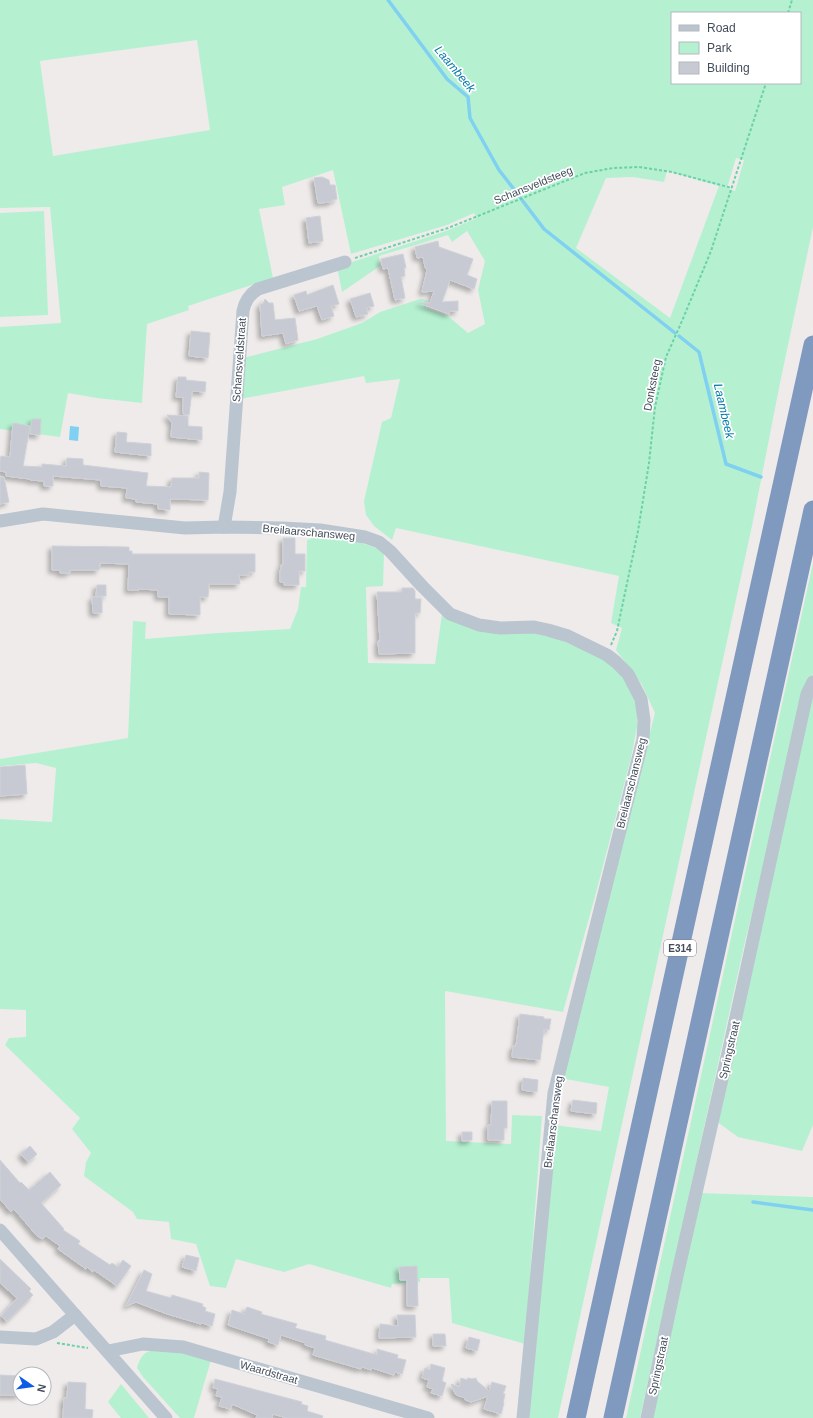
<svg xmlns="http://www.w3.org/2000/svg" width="813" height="1418" viewBox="0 0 813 1418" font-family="Helvetica,sans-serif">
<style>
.green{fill:#b5f1d1;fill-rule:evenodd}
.water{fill:#7fd0f1}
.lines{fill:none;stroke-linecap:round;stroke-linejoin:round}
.stream{stroke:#7fd0f1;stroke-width:3.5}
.building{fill:#c7cad2;stroke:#cfd1d8;filter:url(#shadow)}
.path{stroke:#6bd1a7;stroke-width:2;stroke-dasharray:3 2;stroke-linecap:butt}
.minor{stroke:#bbc5cf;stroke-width:13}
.highway{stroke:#7f99bf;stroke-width:19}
.labels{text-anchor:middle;stroke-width:3.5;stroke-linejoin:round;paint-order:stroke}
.shield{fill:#fff;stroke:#7b828c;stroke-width:1}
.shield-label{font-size:10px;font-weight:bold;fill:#434d5a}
.street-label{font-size:11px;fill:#434d5a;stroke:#fff}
.water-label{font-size:12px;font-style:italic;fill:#037cad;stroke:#fff}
</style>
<defs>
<filter id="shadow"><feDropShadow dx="-3.5" dy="3.5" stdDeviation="2" flood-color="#0004"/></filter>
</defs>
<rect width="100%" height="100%" fill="#efebeb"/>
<g class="green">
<path d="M0,0H813V227L780,383L752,526L558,1418H526L554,1125L601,1131L609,1087L560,1078L655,713L642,685L616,650L622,628L611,623L619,576L396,528L392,540L374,526L366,515L364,501L382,422L391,418L400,379L366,383L364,376L240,399L243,358L317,339L362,323L380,312L420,299H424L427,301L426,308L448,316L468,333L485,324L478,290L485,261L467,231L452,242L448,235L379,256L380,266L342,292L337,267L446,231L477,218L474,213L447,225L351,254L333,170L282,187L285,205L259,209L273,278L188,306L189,310L147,324L142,403L97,398L68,393L60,437L0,429V327L61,323L50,207L0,208ZM672,13H800V83H672ZM197,40L210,130L53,156L40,61ZM736,158L744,160L735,191L727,188ZM667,171L719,186L670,318L576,248L606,178L633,177L664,182Z"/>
<polygon points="44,211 48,315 0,317 0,213"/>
<polygon points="312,535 344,537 379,549 384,554 383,586 366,587 368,663 435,664 442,614 539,631 601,657 622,674 635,694 637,708 637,727 631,758 596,893 563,1012 445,991 446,1141 511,1144 512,1115 542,1116 525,1344 452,1323 449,1278 420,1278 420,1282 392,1284 391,1288 309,1264 284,1272 236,1259 226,1288 210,1286 196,1244 171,1239 169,1222 137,1219 133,1212 84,1176 86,1162 91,1153 72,1129 80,1118 5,1045 9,1038 26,1037 26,1010 0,1009 0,819 52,822 56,768 36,763 0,766 0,759 128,738 133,621 146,622 145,639 218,633 290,629 298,609 301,587 306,587 307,540 311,539"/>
<path d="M813,563V674L809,680L744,946L640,1418H626C689,1133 750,848 813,563Z"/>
<polygon points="813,691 813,1125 802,1151 738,1137 716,1121"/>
<polygon points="700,1193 813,1197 813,1418 652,1418"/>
<path d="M170,1350L211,1360L194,1418H180L143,1377L137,1368C143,1347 151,1351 170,1350Z"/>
<polygon points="121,1384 149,1418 121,1418 108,1402"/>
</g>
<polygon class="water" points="70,426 79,427 78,441 69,440"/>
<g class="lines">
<g class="stream">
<polyline points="388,0 447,79 468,97 470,118 499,170 520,197"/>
<polyline points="522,200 544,229 675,333"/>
<polyline points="679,336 699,352 726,464 761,477"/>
<polyline points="753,1202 813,1210"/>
</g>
</g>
<g class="building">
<polygon points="322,177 329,180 330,185 335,185 337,199 332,200 332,202 318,203 314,178"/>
<polygon points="320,216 323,241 309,243 306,218"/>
<polygon points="438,241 439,247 473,259 467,275 477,279 474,289 450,280 442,302 458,301 458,311 450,311 449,314 419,303 430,303 434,291 422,292 427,270 425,267 423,257 417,258 415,247"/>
<polygon points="403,254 406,268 404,268 405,276 401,277 405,298 395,300 388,268 383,269 381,259"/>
<polygon points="333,285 339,304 331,306 334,316 322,320 317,306 299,311 294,295 306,291 307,295"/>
<polygon points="370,293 374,306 366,308 368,314 356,317 350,299"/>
<polygon points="265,299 269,303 273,303 275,320 295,318 298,340 286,344 283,333 262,336 260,304 263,304"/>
<polygon points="191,331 210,333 208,358 189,356"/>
<polygon points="178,377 186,377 186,380 206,382 205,392 192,391 189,415 183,414 183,397 176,397"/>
<polygon points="167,415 188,416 188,426 202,427 202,440 171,437 172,423"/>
<polygon points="32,419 41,419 40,435 30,434"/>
<polygon points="13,423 30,426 23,466 42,467 42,464 66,466 67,458 83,459 83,465 148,473 146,486 171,487 172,478 199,478 199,472 209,473 208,500 170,499 170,510 158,509 158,504 136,502 136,499 126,498 127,488 101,486 101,480 53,476 53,486 44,486 44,481 30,480 30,479 6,476 6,472 0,471 0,461 1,456 10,457"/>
<polygon points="117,432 127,433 126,442 151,444 151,456 115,452"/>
<polygon points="0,477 4,477 9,502 0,504"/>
<polygon points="283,538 295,538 295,554 305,554 305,571 299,571 299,585 284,585 284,582 280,582 280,570 281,570 281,565 283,565"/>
<polygon points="52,546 129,547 129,551 132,551 132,554 255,554 255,572 249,572 249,575 239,575 240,584 209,584 208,597 200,597 200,615 169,614 169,597 158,597 158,590 139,589 139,590 128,590 129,564 100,563 99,570 70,570 70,573 60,573 60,570 52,570"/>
<polygon points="97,585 106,585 106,596 96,596"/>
<polygon points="402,588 413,588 415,591 415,599 421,599 420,613 415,613 415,653 379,654 378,641 380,641 377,592 402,592"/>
<polygon points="92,597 102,597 102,613 93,613"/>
<polygon points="25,765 27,794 0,796 0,767"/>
<polygon points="520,1014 544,1017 544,1019 551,1019 549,1030 544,1029 540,1060 512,1057 513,1046 516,1046"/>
<polygon points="523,1078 538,1080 537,1092 522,1090"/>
<polygon points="573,1100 597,1103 596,1114 571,1111"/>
<polygon points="492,1101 507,1101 507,1128 504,1128 504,1140 488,1140 488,1125 491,1125"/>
<polygon points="462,1132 472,1132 472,1140 462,1141"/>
<polygon points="30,1146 37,1154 28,1162 21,1154"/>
<polygon points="0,1160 20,1183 21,1182 29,1190 50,1172 61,1185 41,1203 64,1229 63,1230 80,1241 78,1244 110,1265 112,1263 118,1267 123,1260 131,1266 117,1286 94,1270 93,1272 87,1267 86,1269 58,1249 60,1246 46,1236 43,1239 37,1236 14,1209 11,1212 0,1199"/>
<polygon points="186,1255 199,1258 196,1271 182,1267"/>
<polygon points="0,1259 31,1289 29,1291 33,1295 7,1321 1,1316 17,1298 0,1283"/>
<polygon points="417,1266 418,1306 407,1306 407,1280 400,1280 399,1267"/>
<polygon points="144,1270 152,1274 146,1291 171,1298 172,1295 203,1304 202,1306 206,1308 205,1311 215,1314 212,1326 202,1323 201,1324 167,1314 136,1302 126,1306"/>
<polygon points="247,1307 262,1312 261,1314 297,1324 295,1328 326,1336 325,1340 377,1355 377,1349 398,1355 397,1358 406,1360 402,1374 395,1372 394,1375 372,1368 371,1370 362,1367 361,1369 313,1355 315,1348 305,1345 306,1343 281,1335 278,1345 268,1342 269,1339 228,1325 232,1310 244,1314"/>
<polygon points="397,1315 415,1315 416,1337 379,1338 380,1324 398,1326"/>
<polygon points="433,1334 445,1334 446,1346 433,1346"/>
<polygon points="469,1337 480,1340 477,1351 466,1348"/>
<polygon points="431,1364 445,1368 442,1381 446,1383 442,1396 431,1393 433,1389 427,1387 429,1380 422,1378 425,1368 430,1370"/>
<polygon points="0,1375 20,1376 20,1395 0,1395"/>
<polygon points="461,1378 467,1380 468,1378 472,1379 476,1378 477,1381 489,1391 492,1382 506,1386 503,1394 505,1394 503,1403 504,1403 501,1414 484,1409 488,1396 471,1402 465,1400 465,1398 456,1395 451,1384 459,1387"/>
<polygon points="215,1379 302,1402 301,1404 308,1406 307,1411 323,1416 322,1418 287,1418 273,1414 272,1418 256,1418 257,1415 232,1404 231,1409 219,1406 222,1397 216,1396 218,1389 213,1388"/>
<polygon points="68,1382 86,1383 85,1409 93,1410 92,1418 63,1418 64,1398 67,1398"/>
</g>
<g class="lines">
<g class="path">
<polyline points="788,13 792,0"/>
<polyline points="355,258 448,228 585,173 613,168 639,167 672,172 732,188"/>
<polyline points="611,645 617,631 638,531 649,463 655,407 666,357 682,321 711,251 766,83"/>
<polyline points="57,1343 88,1348"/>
</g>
<g class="minor">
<polyline points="0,521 43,514 185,528 224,527 282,528 320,530 365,537 379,542 390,551 422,586 450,614 479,625 500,628 534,627 548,630 568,636 607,655 616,662 628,674 641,699 644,720 643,739 554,1093 523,1418"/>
<path d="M224,527L230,492L243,311C245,301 249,295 258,289L345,262"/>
<polyline points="0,1230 166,1418"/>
<polyline points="0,1337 36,1339 53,1332 75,1315"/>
<polyline points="108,1351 143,1344 183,1347 428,1418"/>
<polyline points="647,1418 677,1276 730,1044 807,694 813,682"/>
</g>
<g class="highway">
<polyline points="576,1418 813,345"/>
<polyline points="613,1418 813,510"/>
</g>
</g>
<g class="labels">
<rect class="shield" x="664" y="940" width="32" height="16" rx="3"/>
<g class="shield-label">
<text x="680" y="952">E314</text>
</g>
<g class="street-label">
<text transform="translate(533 185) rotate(-22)" y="4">Schansveldsteeg</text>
<text transform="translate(239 360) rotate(-86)" y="4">Schansveldstraat</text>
<text transform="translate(652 385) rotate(-79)" y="4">Donksteeg</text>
<text transform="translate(309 532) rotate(5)" y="4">Breilaarschansweg</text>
<text transform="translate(631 783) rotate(-76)" y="4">Breilaarschansweg</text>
<text transform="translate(729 1050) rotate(-77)" y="4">Springstraat</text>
<text transform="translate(553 1122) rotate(-83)" y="4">Breilaarschansweg</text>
<text transform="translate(658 1366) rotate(-78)" y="4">Springstraat</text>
<text transform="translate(269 1372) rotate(16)" y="4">Waardstraat</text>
</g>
<g class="water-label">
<text transform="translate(455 69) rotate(50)" y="4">Laambeek</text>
<text transform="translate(724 411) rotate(77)" y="4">Laambeek</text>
</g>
</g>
<rect x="671" y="12" width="130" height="72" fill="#ffffff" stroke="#b4b8bd"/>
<rect x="679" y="25" width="20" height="6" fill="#bbc5cf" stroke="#b4b8bd"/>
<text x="707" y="32" font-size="12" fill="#434d5a">Road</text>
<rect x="679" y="42" width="20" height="12" fill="#b5f1d1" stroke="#b4b8bd"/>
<text x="707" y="52" font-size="12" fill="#434d5a">Park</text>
<rect x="679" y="62" width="20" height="12" fill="#c7cad2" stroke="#b4b8bd"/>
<text x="707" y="72" font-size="12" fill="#434d5a">Building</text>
<g transform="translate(32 1386) rotate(103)"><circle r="19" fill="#ffffff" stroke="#b4b8bd"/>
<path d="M0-3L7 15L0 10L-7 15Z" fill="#0d5be7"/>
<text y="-6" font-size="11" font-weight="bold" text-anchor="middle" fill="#434d5a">N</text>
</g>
</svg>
